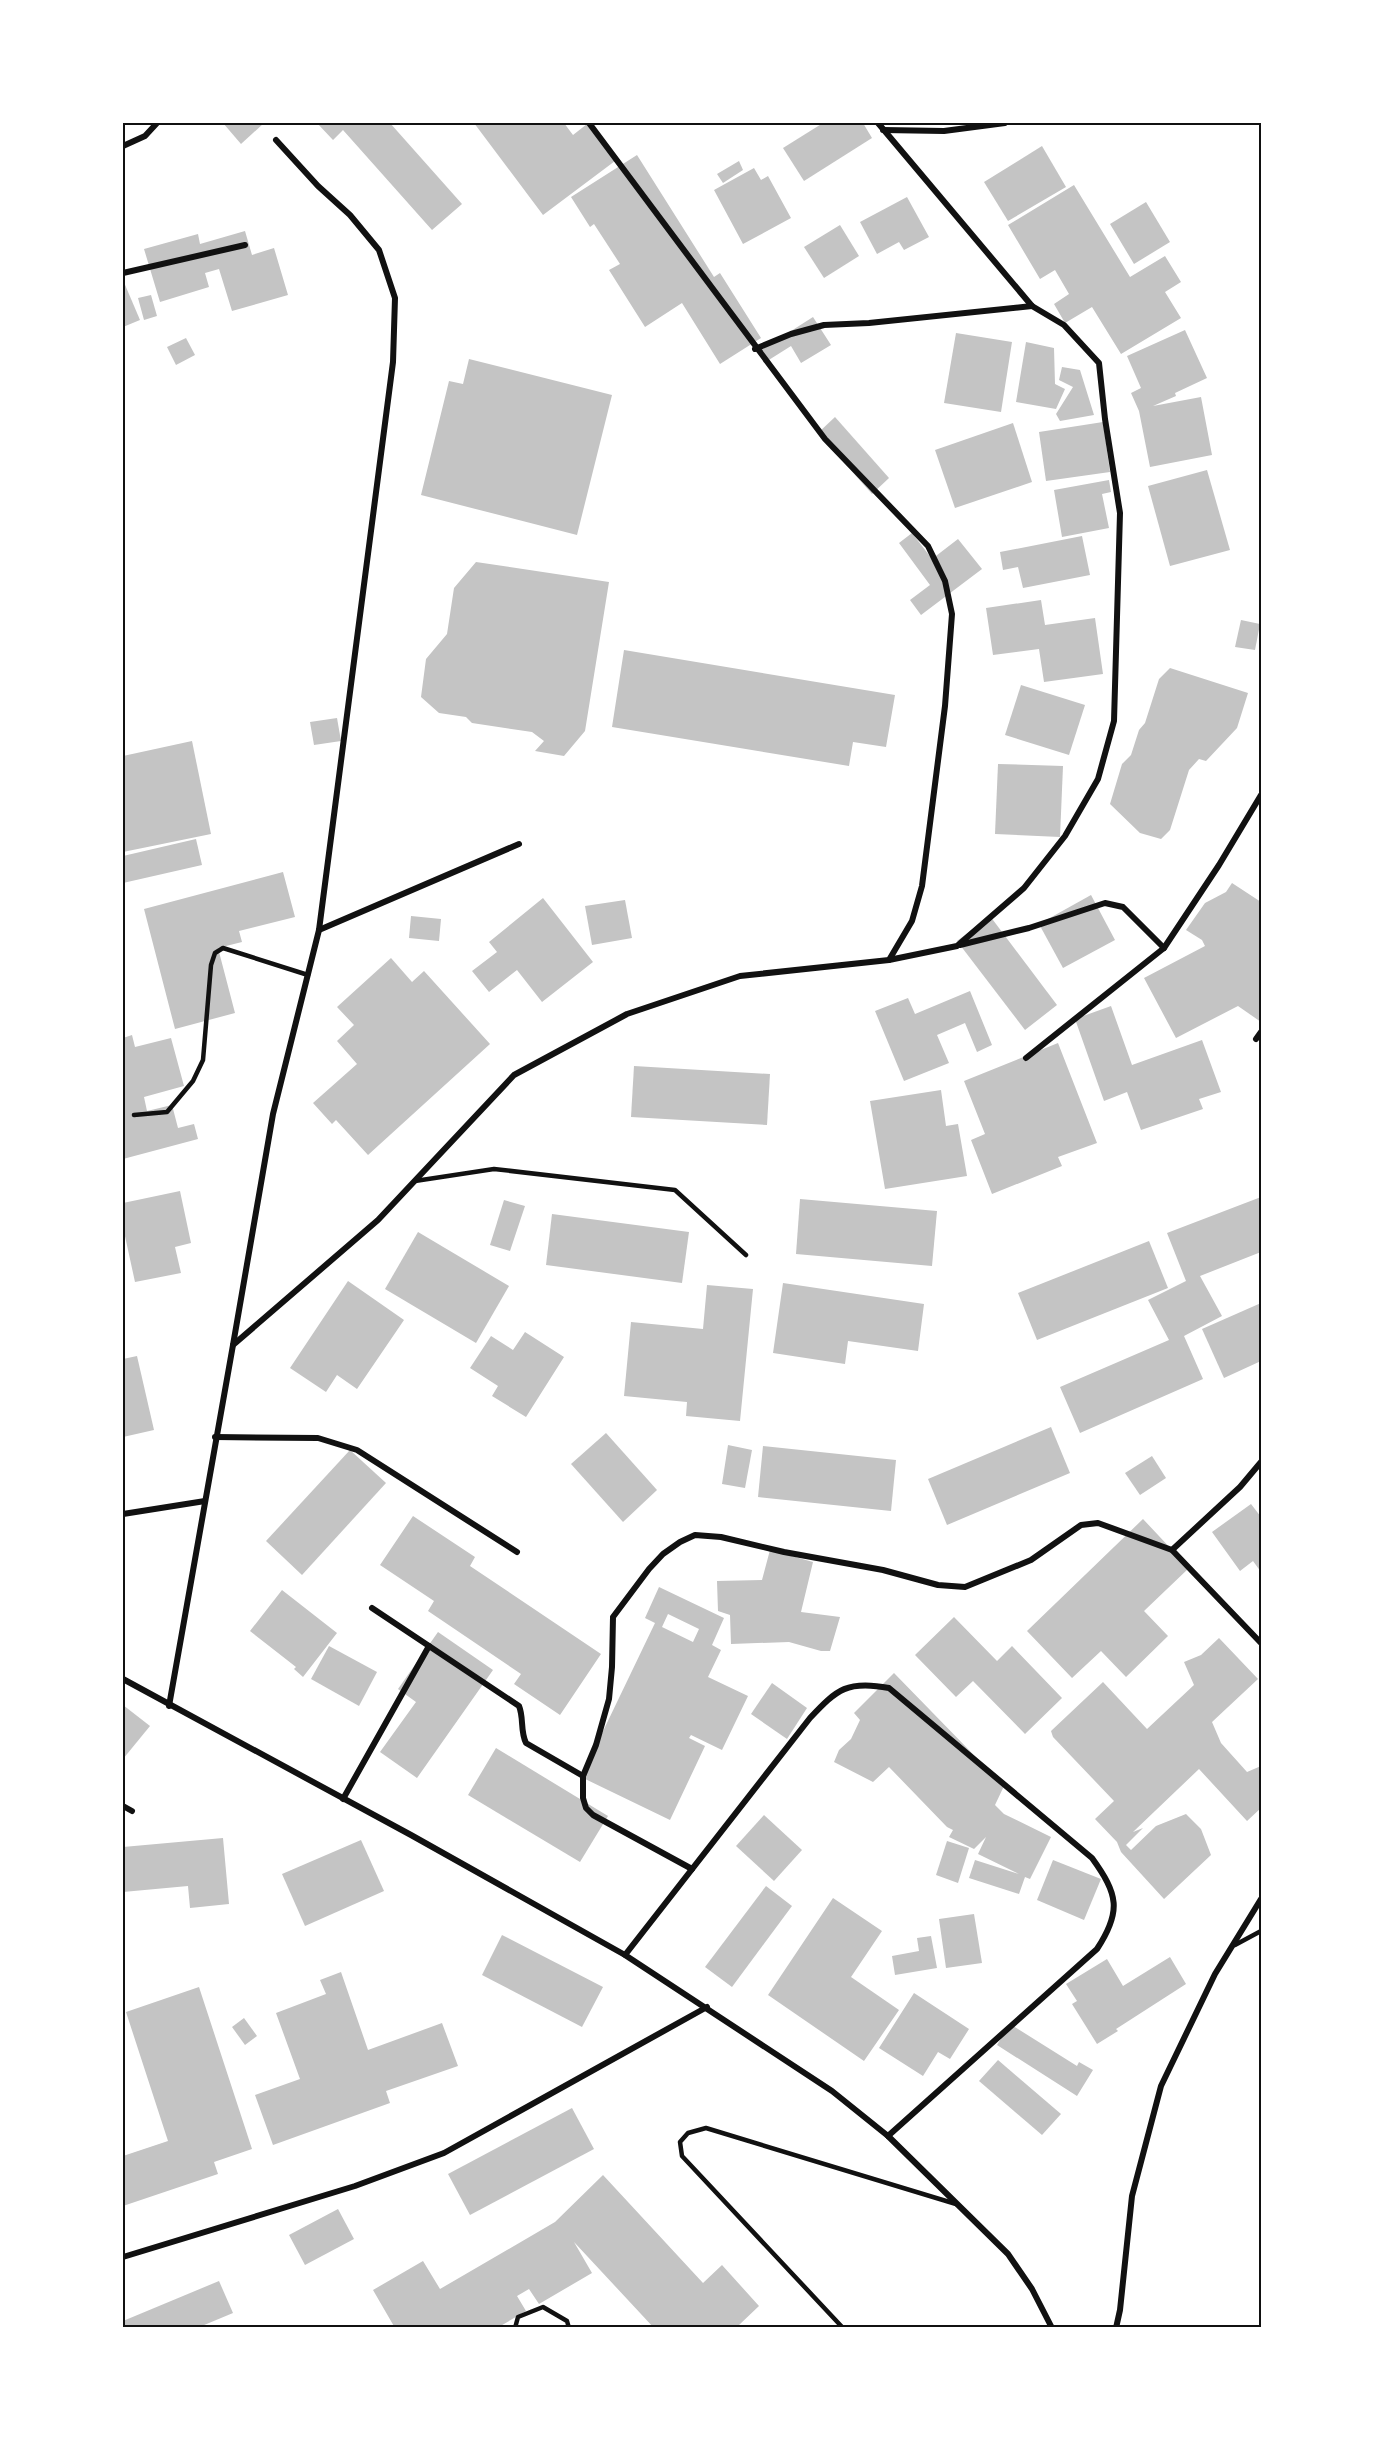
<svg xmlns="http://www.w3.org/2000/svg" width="1384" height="2451" viewBox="0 0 1384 2451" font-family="Manrope,sans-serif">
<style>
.building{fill:#c4c4c4;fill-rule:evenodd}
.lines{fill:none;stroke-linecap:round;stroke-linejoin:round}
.service{stroke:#111;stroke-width:4.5}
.minor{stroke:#111;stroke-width:6}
.neatline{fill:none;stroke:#111;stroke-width:2}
</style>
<rect width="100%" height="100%" fill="#fff"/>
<g class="building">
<polygon points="223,123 264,123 241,144"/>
<polygon points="317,123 390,123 462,204 432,230 343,130 333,140"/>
<polygon points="474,123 564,123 573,135 587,124 615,161 543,215"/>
<polygon points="823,123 863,123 872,138 804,181 783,148"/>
<polygon points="1042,146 1066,187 1008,221 984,182"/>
<polygon points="637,155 714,277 720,273 761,338 720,364 682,303 645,327 609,270 620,264 594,224 590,227 571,197"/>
<polygon points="739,161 743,170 723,183 717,174"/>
<polygon points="754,168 761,180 768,176 791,218 743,244 714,190"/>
<polygon points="1074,185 1130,277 1165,256 1181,282 1165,292 1181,318 1121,354 1092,307 1065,323 1054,304 1069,294 1055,270 1040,279 1008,225"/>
<polygon points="907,197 929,237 904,250 899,242 877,254 860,222"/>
<polygon points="1146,202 1170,242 1134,264 1110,224"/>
<polygon points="840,225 859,256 824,278 804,247"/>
<polygon points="245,231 252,255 274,248 288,295 232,311 219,269 205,273 209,287 160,302 144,249 198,234 200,244"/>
<polygon points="123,280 140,320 123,327"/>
<polygon points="151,295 157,316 144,320 138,298"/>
<polygon points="813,317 831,345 801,363 791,346 764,363 758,352"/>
<polygon points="1185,330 1207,378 1175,393 1176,396 1153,406 1201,397 1212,455 1150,467 1139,411 1131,393 1141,388 1127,356"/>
<polygon points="956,333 1012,342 1001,412 944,403"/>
<polygon points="186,338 195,355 176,365 167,347"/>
<polygon points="1026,342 1054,348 1055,384 1065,389 1056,409 1016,402"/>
<polygon points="469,359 612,395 577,535 421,495 449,381 463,384"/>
<polygon points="1062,367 1080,370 1094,415 1060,421 1056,414 1073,387 1059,380"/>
<polygon points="835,417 889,478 872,494 818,433"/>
<polygon points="1103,422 1110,472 1046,481 1039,432"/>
<polygon points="1013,423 1032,482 955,508 935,450"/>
<polygon points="1207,470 1230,550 1170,566 1148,486"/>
<polygon points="1109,480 1111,492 1102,494 1109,528 1062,537 1054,490"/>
<polygon points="912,533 932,559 958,539 982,569 921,615 910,600 930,585 899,543"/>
<polygon points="1082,536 1090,575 1023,588 1018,567 1003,570 1000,552"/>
<polygon points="476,562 609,582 585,731 564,756 535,751 544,741 532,732 472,723 466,717 439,713 421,697 426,659 447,634 454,588"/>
<polygon points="1041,600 1045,625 1095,618 1103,674 1044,682 1039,649 993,655 986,608"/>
<polygon points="1241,620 1260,624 1255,650 1235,647"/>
<polygon points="624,650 895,695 886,747 853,742 849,766 612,727"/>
<polygon points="1170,668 1248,693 1237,728 1206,761 1199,759 1189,770 1170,830 1161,839 1140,833 1110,804 1122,764 1131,755 1139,730 1145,723 1159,679"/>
<polygon points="1021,685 1085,705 1069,755 1005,735"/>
<polygon points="337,718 341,741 314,745 310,722"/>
<polygon points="192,741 211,834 123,852 123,756"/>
<polygon points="998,764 1063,766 1060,837 995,834"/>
<polygon points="196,839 202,865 123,883 123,856"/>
<polygon points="283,872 295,917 239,931 242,942 218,948 235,1013 175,1029 144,909"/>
<polygon points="1232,883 1261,902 1261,1022 1238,1006 1176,1038 1144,978 1205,946 1202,940 1186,930 1205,903 1226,892"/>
<polygon points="1091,895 1115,940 1063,968 1039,924"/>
<polygon points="543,898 593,962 542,1002 517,970 489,992 472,971 497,952 489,942"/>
<polygon points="625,900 632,938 592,945 585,906"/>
<polygon points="411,916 441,919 439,941 409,938"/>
<polygon points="990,916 1057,1005 1025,1030 957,941"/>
<polygon points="391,958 412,982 424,971 490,1044 368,1155 336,1120 332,1124 313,1103 357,1064 337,1041 354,1025 337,1007"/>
<polygon points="970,991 992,1045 977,1052 965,1023 937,1035 949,1063 904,1081 875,1011 908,998 915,1014"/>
<polygon points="1111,1006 1132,1065 1202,1040 1221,1092 1199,1099 1203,1109 1141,1130 1127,1092 1104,1101 1075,1019"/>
<polygon points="132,1035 135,1047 171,1038 184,1086 144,1097 147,1111 172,1105 178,1128 194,1124 198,1139 123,1159 123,1038"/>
<polygon points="1058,1043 1097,1143 1058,1157 1062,1166 992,1194 971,1140 985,1134 964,1081"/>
<polygon points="634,1066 770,1074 767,1125 631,1117"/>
<polygon points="941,1090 946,1126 958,1124 967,1176 885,1189 870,1101"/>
<polygon points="180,1191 191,1243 175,1247 181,1273 135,1282 123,1227 123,1203"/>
<polygon points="1261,1197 1261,1252 1200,1276 1222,1316 1184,1336 1203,1379 1080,1433 1060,1387 1169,1340 1148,1300 1186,1281 1167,1233"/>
<polygon points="800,1199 937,1211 932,1266 796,1254"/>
<polygon points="504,1200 525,1206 510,1251 490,1245"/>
<polygon points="552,1214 689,1232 682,1283 546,1265"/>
<polygon points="418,1232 509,1286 476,1343 385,1289"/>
<polygon points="1149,1241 1168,1288 1037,1340 1018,1293"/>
<polygon points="348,1281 404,1320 357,1389 337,1375 326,1392 290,1368"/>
<polygon points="783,1283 924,1304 918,1351 848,1341 845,1364 773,1353"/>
<polygon points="707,1285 753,1289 740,1421 686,1416 687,1402 624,1396 631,1322 703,1329"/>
<polygon points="1261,1303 1261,1361 1224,1378 1202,1329"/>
<polygon points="525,1332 564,1357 526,1417 492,1396 498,1386 470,1368 491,1336 513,1350"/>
<polygon points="137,1356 154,1430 123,1437 123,1359"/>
<polygon points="1051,1427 1070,1473 947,1525 928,1479"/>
<polygon points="606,1433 657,1490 623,1522 571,1464"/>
<polygon points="728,1445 752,1450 745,1488 722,1484"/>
<polygon points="763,1446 896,1460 891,1511 758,1497"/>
<polygon points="350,1450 386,1483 302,1575 266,1541"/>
<polygon points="1152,1456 1166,1478 1140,1495 1125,1473"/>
<polygon points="1251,1504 1261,1517 1261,1572 1253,1561 1240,1571 1212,1532"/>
<polygon points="413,1516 475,1557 470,1566 601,1654 560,1715 514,1684 521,1674 428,1611 434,1601 380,1565"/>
<polygon points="1143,1519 1189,1568 1144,1611 1168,1636 1126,1677 1101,1651 1072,1678 1027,1631"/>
<polygon points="770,1550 813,1562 801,1612 840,1617 830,1651 821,1651 789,1642 731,1644 730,1615 718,1611 717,1581 762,1580"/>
<path d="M659,1587L724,1618L712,1645L721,1650L708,1677L748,1696L722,1750L691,1735L689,1738L705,1746L670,1820L581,1777L655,1623L645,1618ZM668,1614L699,1629L693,1642L662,1627Z"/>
<polygon points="282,1590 337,1633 303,1677 294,1669 296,1667 250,1631"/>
<polygon points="954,1617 997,1661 1012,1646 1062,1698 1025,1734 973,1681 956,1697 915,1655"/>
<polygon points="438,1632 493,1670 417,1778 380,1752 416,1702 398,1689"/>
<polygon points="1219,1638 1258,1679 1212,1722 1221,1743 1247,1772 1261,1766 1261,1808 1247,1821 1199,1769 1133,1832 1143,1828 1126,1845 1131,1850 1156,1826 1186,1814 1201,1829 1211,1855 1164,1899 1121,1852 1117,1842 1095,1819 1114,1801 1053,1737 1051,1731 1103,1682 1147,1729 1194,1685 1184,1662 1201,1655"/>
<polygon points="329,1646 377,1672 359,1706 311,1679"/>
<polygon points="894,1673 1004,1786 995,1805 1004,1814 1051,1837 1030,1879 1025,1877 1019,1894 969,1878 975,1860 1019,1874 978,1854 986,1837 974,1849 949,1837 953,1830 947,1827 889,1767 873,1782 834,1762 839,1750 851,1739 860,1720 854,1713"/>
<polygon points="772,1683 807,1708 787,1739 751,1714"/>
<polygon points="123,1705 150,1726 123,1759"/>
<polygon points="496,1748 608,1816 580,1862 468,1795"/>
<polygon points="764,1815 802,1850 774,1881 736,1846"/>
<polygon points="223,1838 229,1904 190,1908 188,1886 123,1892 123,1847"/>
<polygon points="361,1840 384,1891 305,1926 282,1874"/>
<polygon points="947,1841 969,1848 958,1883 936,1875"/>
<polygon points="1053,1860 1101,1879 1084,1920 1037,1900"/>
<polygon points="766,1886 792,1906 732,1987 705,1967"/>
<polygon points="833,1898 882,1931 851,1977 899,2010 864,2061 768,1995"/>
<polygon points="974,1914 982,1963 946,1968 939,1919"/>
<polygon points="502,1935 603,1987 582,2027 482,1975"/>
<polygon points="931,1936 937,1968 895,1975 892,1956 919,1951 917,1938"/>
<polygon points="1170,1957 1186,1984 1116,2029 1118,2031 1097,2044 1072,2004 1077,2001 1066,1984 1107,1959 1123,1986"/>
<polygon points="341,1972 368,2050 442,2023 458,2066 386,2091 390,2103 273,2145 255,2095 300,2079 276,2013 326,1994 320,1980"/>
<polygon points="199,1987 252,2149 214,2162 218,2174 123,2206 123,2156 168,2141 126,2012"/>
<polygon points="914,1993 969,2029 950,2059 938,2052 923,2076 879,2048"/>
<polygon points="244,2018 257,2036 245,2045 232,2027"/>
<polygon points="1010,2024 1077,2066 1079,2062 1093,2070 1077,2096 997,2045"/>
<polygon points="998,2060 1061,2114 1042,2135 979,2081"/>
<polygon points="572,2108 594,2149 470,2215 448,2174"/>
<polygon points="603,2175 703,2283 722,2265 759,2306 739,2325 742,2328 654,2328 574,2242 592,2273 539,2304 529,2289 517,2296 526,2311 497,2328 395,2328 373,2290 423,2261 440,2289 555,2222"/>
<polygon points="338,2209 354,2239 305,2265 289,2235"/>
<polygon points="219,2281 233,2313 197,2328 123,2328 123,2321"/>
</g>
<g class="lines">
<g class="service">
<polyline points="134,1115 167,1112 193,1081 203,1060 211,965 215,953 223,948 308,975"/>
<polyline points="415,1181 494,1169 675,1190 746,1255"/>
<polyline points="1235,1945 1261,1931"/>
<polyline points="515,2328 518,2317 543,2307 567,2321 569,2328"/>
<polyline points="843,2328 682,2156 680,2142 688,2133 706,2128 956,2204"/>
</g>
<g class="minor">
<polyline points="878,123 1032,306 1064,325 1099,363 1105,419 1120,513 1114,721 1098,779 1065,836 1024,888 957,946 889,960"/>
<polyline points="883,130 944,131 1005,123"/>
<polyline points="123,146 145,136 157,123"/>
<polyline points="123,273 245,245"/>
<polyline points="755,349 791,334 824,325 869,323 1032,306"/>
<polyline points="319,930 519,844"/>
<polyline points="960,945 1029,928 1105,903 1123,907 1164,948 1026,1058"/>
<polyline points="1164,948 1219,865 1261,795"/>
<polyline points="1256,1039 1261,1032"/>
<polyline points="233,1345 273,1114 319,930 393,362 395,298 379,250 350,215 318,186 276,140"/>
<polyline points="215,1437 318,1438 357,1450 517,1552"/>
<polyline points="123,1514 205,1501"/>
<polyline points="1172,1550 1240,1487 1261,1462"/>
<path d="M372,1608L519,1706C524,1718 520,1731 526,1743L583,1776"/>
<polyline points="123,1679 411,1835 625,1955 832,2091 888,2136 1008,2254 1032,2289 1052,2328"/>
<polyline points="169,1706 233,1345 378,1220 514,1075 627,1014 740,976 889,960 912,921 922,886 945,706 952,614 945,581 928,546 825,439 589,123"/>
<polyline points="343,1799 429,1646"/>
<polyline points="123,1806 132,1811"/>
<polyline points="692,1869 593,1815 586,1808 583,1798 583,1776 596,1745 609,1699 612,1667 613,1617 649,1569 663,1554 680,1542 695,1535 721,1537 784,1552 883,1570 938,1585 965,1587 1031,1560 1081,1525 1098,1523 1172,1550 1261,1643"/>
<path d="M625,1955L810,1718C837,1689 848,1680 889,1688L1092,1858C1118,1894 1122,1911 1097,1949L888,2136"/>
<polyline points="123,2257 355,2186 444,2153 707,2007"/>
<polyline points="1116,2328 1120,2310 1132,2196 1161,2086 1215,1974 1261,1899"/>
</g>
</g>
<rect width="1384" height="2451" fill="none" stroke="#ffffff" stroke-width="249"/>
<rect x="124" y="124" width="1136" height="2202" class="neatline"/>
</svg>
